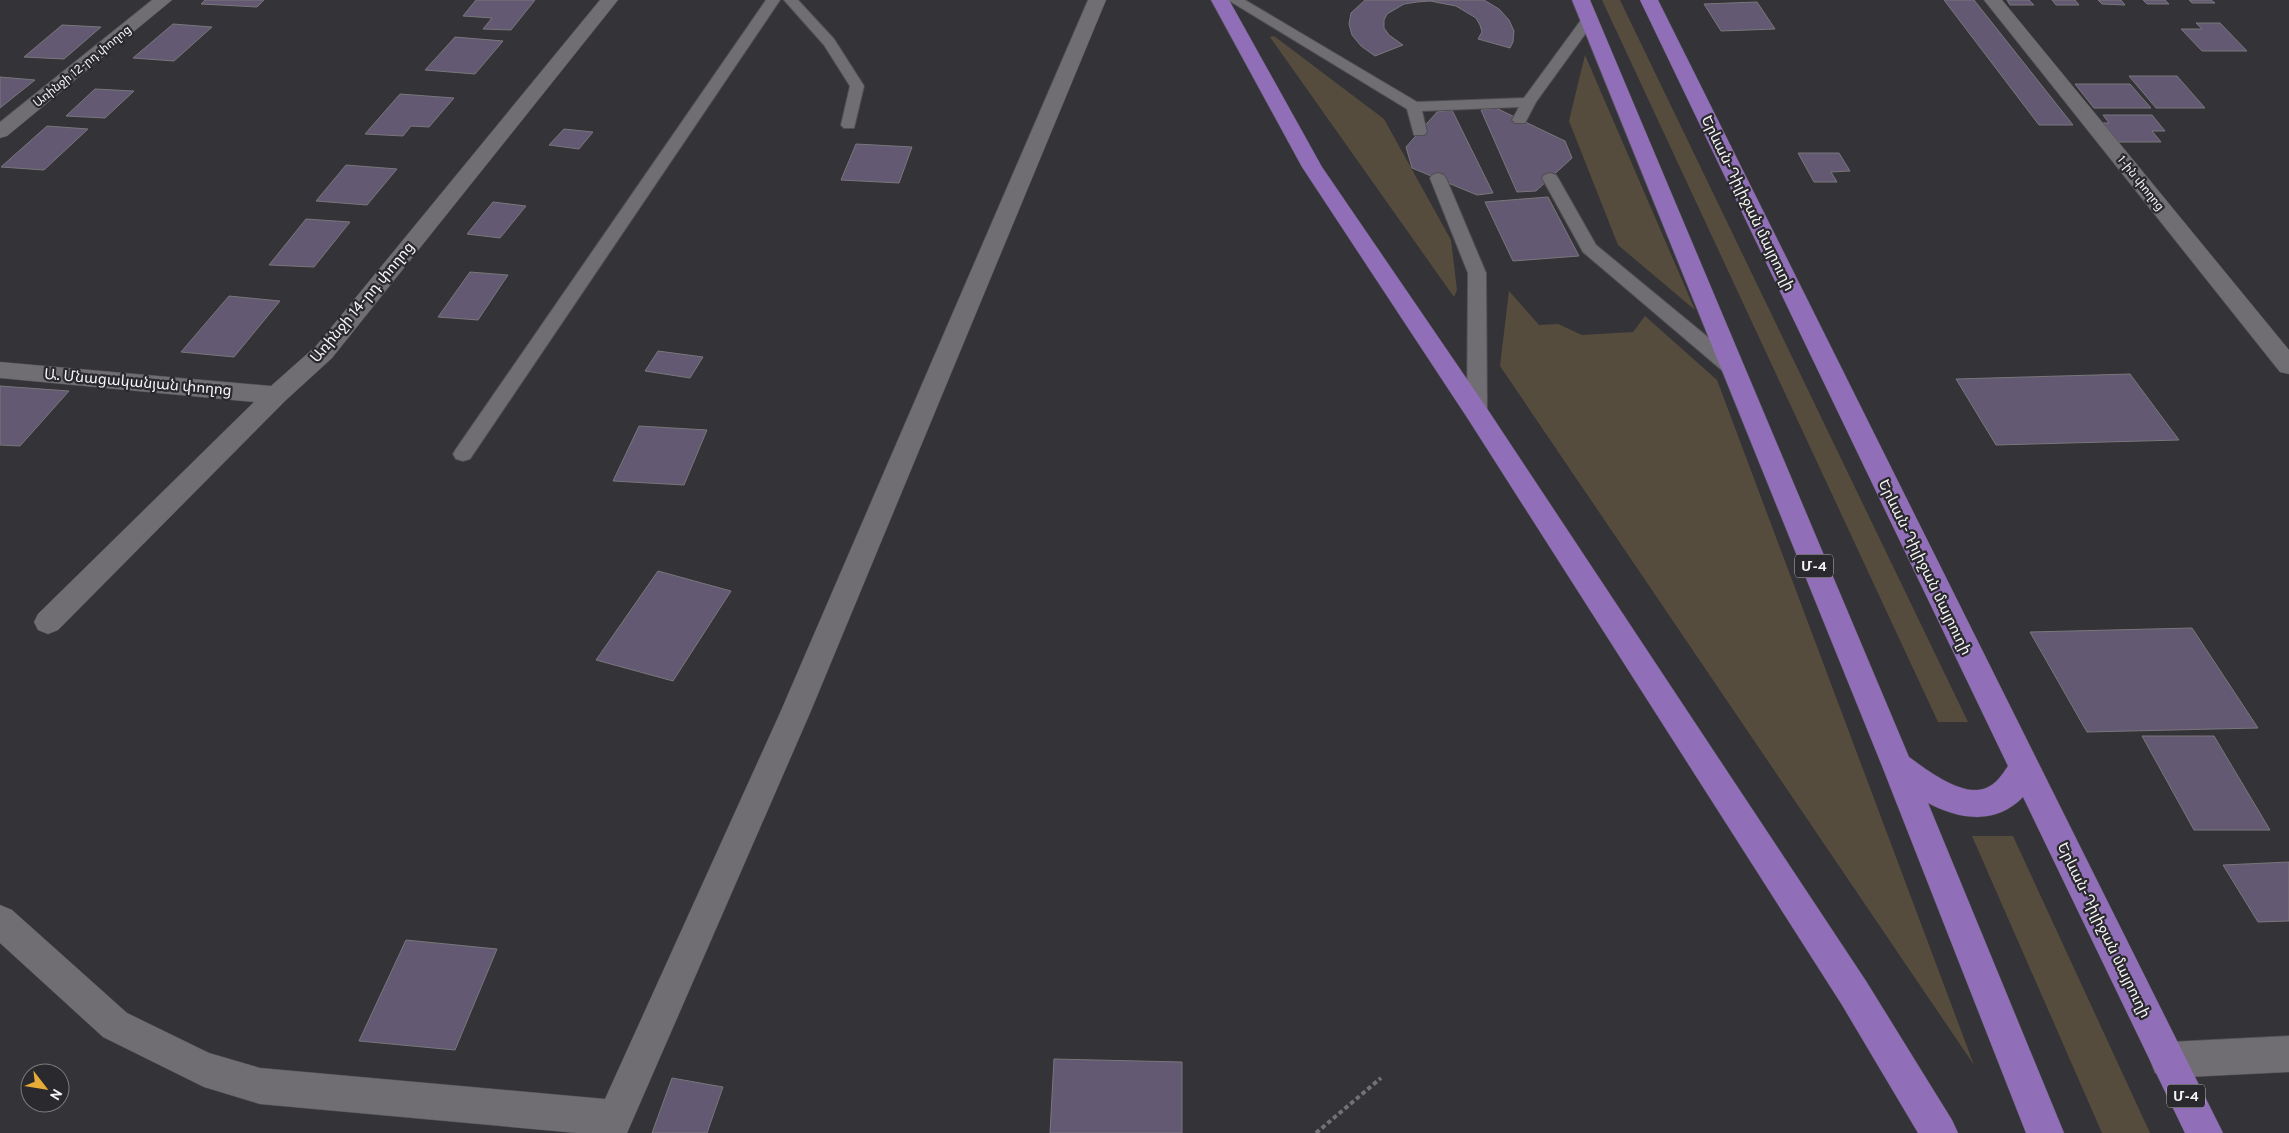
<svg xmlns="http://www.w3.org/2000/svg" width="2289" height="1133" viewBox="0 0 2289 1133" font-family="Overpass,'Noto Sans Armenian',sans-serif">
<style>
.green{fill:#554c3e}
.building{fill:#635972;stroke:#79777b}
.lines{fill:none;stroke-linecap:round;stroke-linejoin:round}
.service-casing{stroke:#504f52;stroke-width:2}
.minor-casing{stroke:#504f52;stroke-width:1}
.trunk-casing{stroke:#504f52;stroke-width:1}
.path{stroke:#727174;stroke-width:4;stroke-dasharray:4.5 3;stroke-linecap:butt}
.service{fill:#706e73;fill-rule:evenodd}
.minor{fill:#706e73;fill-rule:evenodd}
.trunk{fill:#906fb8;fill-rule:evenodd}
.labels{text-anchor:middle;stroke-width:4.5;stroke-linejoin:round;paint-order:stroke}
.far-street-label{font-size:12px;fill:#f5f4f6;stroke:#2a292d}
.shield{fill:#2a292d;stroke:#b8b7ba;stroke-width:1}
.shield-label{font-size:14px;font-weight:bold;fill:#f5f4f6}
.street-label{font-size:15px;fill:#f5f4f6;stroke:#2a292d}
</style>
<rect width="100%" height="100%" fill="#343337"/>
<g class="green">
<polygon points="1602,0 1620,0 1968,722 1938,722"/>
<polygon points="1274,36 1384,119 1451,240 1457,290 1454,297 1270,37"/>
<polygon points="1585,55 1695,310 1618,245 1569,121"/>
<polygon points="1509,291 1539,325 1558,324 1582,335 1633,332 1645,316 1717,380 1974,1065 1500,366"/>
<polygon points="1972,836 2013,836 2150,1133 2102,1133"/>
</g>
<g class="building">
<polygon points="205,0 264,0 257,7 201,4"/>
<polygon points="476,0 535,0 511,30 483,29 492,18 463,16"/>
<polygon points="1365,0 1484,0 1499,9 1509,20 1514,31 1513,42 1510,48 1478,39 1482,32 1480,25 1476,18 1456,6 1430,1 1417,2 1404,4 1387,14 1384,20 1384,28 1389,35 1403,45 1375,56 1361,46 1352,35 1349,24 1351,13"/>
<polygon points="1944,0 1974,0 2073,125 2039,125"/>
<polygon points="2007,0 2029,0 2034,5 2010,5"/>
<polygon points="2052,0 2075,0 2079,5 2056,5"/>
<polygon points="2098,0 2121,0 2125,5 2102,4"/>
<polygon points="2143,0 2165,0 2169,4 2147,4"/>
<polygon points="2189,0 2211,0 2215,3 2192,3"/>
<polygon points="1757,2 1775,29 1721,31 1704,4"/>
<polygon points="2196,23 2220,23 2247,51 2202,51 2181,29 2202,29"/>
<polygon points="173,24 212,27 174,61 133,58"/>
<polygon points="62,25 101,27 64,59 24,57"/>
<polygon points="455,37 503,41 475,74 425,70"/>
<polygon points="2129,76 2177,76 2205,108 2156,108"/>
<polygon points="0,77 35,80 0,108"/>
<polygon points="2075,84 2130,84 2151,108 2094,108"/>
<polygon points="95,89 134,91 105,118 66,116"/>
<polygon points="400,94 454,98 429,127 411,126 403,136 365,134"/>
<polygon points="1496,108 1565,141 1572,158 1536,191 1517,192 1481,110"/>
<polygon points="1452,110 1493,193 1477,195 1412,168 1406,147 1437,112"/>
<polygon points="2103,115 2152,115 2165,131 2152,131 2161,142 2115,142 2100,123 2109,123"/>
<polygon points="47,126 88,129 44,170 1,167"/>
<polygon points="564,129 593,132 579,149 549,145"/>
<polygon points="856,144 912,147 899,183 841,180"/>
<polygon points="1798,153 1839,153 1850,171 1831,172 1837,182 1814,182"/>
<polygon points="346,165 397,169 367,205 316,201"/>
<polygon points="1548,197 1579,256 1513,261 1485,202"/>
<polygon points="493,202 526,206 500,238 467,234"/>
<polygon points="306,219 350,222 314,267 269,265"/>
<polygon points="470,272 508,275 478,320 438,317"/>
<polygon points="229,296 280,301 234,357 181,352"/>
<polygon points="658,351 703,357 690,378 645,371"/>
<polygon points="2130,374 2179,440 1996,445 1956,379"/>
<polygon points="0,386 69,391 20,446 0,445"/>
<polygon points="639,426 707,430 684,485 613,481"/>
<polygon points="658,571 731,591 673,681 596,660"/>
<polygon points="2192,628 2258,728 2087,732 2030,632"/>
<polygon points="2142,736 2214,736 2270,830 2194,830"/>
<polygon points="2289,862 2289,921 2258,922 2223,865"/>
<polygon points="406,940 497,949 455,1050 359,1041"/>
<polygon points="1054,1059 1182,1062 1182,1133 1050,1133"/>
<polygon points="672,1078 723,1087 707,1133 652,1133"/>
</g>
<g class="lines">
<defs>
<g id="service">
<polygon points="766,0 780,0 470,459 463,461 456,459 453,454 456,449"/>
<polygon points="784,0 798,0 834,39 864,86 854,128 844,128 841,125 850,86 824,45"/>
<polygon points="1228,0 1245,0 1417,102 1524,98 1584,16 1589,15 1596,19 1536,102 1525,123 1515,123 1512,120 1519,107 1422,111 1427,132 1424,135 1414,135 1407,109"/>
<polygon points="1438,173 1444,175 1446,178 1486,273 1487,413 1484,418 1477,420 1470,418 1467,413 1468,273 1430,178 1432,175"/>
<polygon points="1550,173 1556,175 1558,178 1596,245 1738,362 1740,367 1738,372 1731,373 1724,372 1583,252 1542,178 1544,175"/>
</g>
<g id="minor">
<polygon points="152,0 172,0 7,136 0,138 0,122"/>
<polygon points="600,0 618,0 332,358 285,401 58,630 48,634 38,630 34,622 38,614 254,402 0,378 0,362 271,386 316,346"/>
<polygon points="1088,0 1106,0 810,713 627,1133 577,1133 260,1104 204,1087 103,1037 0,943 0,905 12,910 127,1013 209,1053 260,1068 605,1099 780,713"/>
<polygon points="1984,0 2002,0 2289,350 2289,374 2280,372"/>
<polygon points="2289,1036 2289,1072 2168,1078 2155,1073 2150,1060 2155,1047 2168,1042"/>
</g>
<g id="trunk">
<polygon points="1211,0 1229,0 1322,167 1486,407 1866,981 1952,1120 1958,1133 1918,1133 1842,1005 1468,419 1302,167"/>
<path d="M1572,0H1590L1909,757C1927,770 1963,798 1986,788C1996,784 2002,775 2008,766L1640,0H1658L2223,1133H2185L2023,797C1996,825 1960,820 1928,803L2064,1133H2026L1882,766Z"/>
</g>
</defs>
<use href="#service" class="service-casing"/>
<use href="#minor" class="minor-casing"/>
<use href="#trunk" class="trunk-casing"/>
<polyline class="path" points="1316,1133 1381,1078"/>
<use href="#service" class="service"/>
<use href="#minor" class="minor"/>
<use href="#trunk" class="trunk"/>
</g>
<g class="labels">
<g class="far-street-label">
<text transform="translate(82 66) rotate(-39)" y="4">Առինջի 12-րդ փողոց</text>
<text transform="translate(2141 183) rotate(51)" y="4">1-ին փողոց</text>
</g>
<g class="shield">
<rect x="1795" y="554.5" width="38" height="23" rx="4"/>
<rect x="2167" y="1084.5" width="38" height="23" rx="4"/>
</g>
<g class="shield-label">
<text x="1814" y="571">Մ-4</text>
<text x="2186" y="1101">Մ-4</text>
</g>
<g class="street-label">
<text transform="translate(1748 203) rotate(64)" y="5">Երևան-Դիլիջան մայրուղի</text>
<text transform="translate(362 302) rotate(-50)" y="5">Առինջի 14-րդ փողոց</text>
<text transform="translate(138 382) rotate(5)" y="5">Ա. Մնացականյան փողոց</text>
<text transform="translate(1925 567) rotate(64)" y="5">Երևան-Դիլիջան մայրուղի</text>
<text transform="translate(2104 930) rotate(64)" y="5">Երևան-Դիլիջան մայրուղի</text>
</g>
</g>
<g transform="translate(45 1088) rotate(121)"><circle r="24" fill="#2a292d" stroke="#7b7a7d"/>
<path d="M0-4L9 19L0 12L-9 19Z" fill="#e7ac37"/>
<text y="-8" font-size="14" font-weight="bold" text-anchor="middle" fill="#f5f4f6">N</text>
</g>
</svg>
